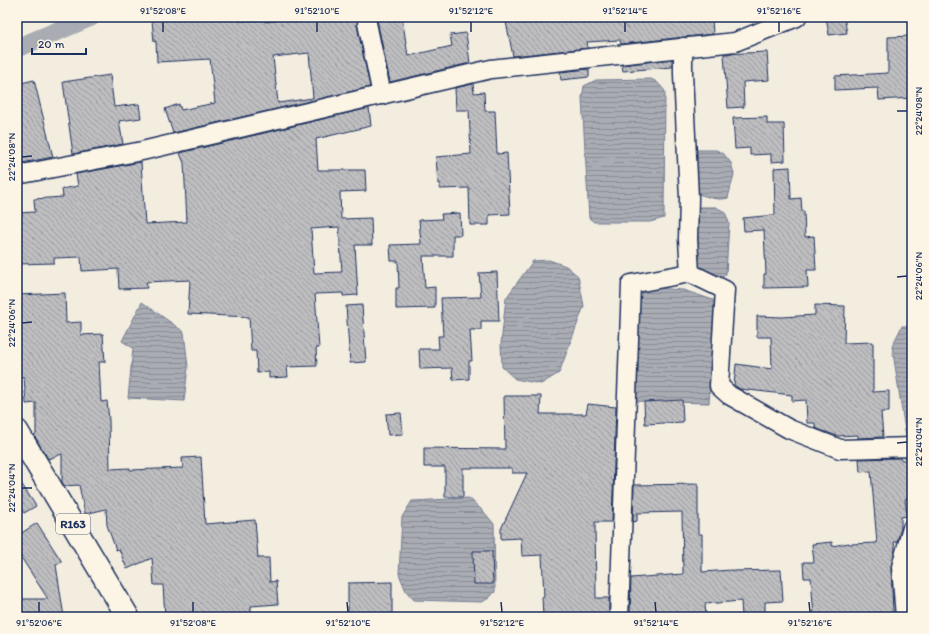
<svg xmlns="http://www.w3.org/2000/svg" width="929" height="634" viewBox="0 0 929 634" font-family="Itim,sans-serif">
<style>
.water{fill:url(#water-rules);stroke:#707a91}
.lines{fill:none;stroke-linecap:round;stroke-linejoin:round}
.canal{stroke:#a9acb3;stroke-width:19}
.building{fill:url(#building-back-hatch);stroke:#1b2f5e;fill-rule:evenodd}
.street-casing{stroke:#1b2f5e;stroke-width:21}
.primary-casing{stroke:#1b2f5e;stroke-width:25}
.street{stroke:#fcf5e5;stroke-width:18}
.primary{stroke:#fcf5e5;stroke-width:22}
.ticks{fill:none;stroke:#1b2f5e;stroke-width:1.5}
.labels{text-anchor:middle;stroke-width:3;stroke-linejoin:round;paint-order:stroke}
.shield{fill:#fcf5e5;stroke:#5e6a86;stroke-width:1}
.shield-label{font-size:12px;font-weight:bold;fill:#1b2f5e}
.neatline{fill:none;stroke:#1b2f5e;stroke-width:1.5}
.ticks-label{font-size:10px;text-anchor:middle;fill:#1b2f5e}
</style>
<defs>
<pattern id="water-rules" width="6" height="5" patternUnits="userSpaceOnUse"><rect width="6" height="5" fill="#a9acb3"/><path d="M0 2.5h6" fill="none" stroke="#898c95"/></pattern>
<pattern id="building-back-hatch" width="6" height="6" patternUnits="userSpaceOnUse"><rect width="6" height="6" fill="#bebec0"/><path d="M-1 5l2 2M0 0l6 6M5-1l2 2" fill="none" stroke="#9a9b9f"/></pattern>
</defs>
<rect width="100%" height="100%" fill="#f3ede0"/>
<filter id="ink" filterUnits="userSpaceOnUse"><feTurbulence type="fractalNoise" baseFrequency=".025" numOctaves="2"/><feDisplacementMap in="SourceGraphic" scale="8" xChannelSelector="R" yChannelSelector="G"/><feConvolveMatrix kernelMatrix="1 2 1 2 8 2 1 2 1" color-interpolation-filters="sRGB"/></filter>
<g filter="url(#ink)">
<g class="water">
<polygon points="651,79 657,82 665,91 664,218 650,222 594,222 589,218 582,98 584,86 596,80"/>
<path d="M696,150H716L723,153L731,163L734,174L728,198C717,201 709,197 698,194L693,183L694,153Z"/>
<polygon points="698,207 716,207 725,212 729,223 726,274 719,280 701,273 698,265 698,240 695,209"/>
<polygon points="549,260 566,266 578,276 584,306 559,373 541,384 515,379 502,367 501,344 506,298 533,261"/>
<polygon points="656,288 683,290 716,301 709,403 630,401 636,295"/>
<polygon points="142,302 184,332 188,367 184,401 128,398 133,348 122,341"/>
<polygon points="902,326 912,326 912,438 906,437 892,346"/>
<polygon points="469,498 484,512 494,524 495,592 489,598 482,602 414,600 406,591 399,574 402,517 412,501"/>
</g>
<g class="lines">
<polyline class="canal" points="17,48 91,17"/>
</g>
<g class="building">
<path d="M239,17V21L265,20V22L305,17H359L357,25L370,87L173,133L165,109L179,104L181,110L215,103L210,59L157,62L156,41L154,42L152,20L170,18ZM309,53L313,98L278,103L273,57Z"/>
<polygon points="402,17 408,56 452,46 450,35 466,33 470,63 390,82 377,20"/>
<polygon points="505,17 675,17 675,20 712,18 713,34 621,44 620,40 587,42 588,48 513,56"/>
<polygon points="826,17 844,17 847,33 829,35"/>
<polygon points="912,36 912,98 879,100 878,88 835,90 835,76 888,73 888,37"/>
<polygon points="767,52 769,80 743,82 744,107 728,108 724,54"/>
<polygon points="672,59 672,67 623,71 622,65"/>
<polygon points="589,69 589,77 561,80 560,72"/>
<polygon points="110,75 114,107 139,104 141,118 119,121 123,144 73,154 63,82"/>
<polygon points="34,80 53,157 17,164 17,84"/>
<polygon points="473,84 474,93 484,92 485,111 495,111 497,154 507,153 510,214 489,215 489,225 470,225 469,188 440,189 440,183 438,184 436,157 471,154 469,110 456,110 455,88"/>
<path d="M369,108L371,126L316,139L318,170H365L366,191L340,192L341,219L371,218L372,245H355L358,295L343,296V293L315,294L319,348H316L317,366L287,367L288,377L269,378V372L257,373L256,351H251L249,317L188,314L190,280L146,282L147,288L119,289L118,269L82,271L81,257L54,258V263L17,264V213L35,212L34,199L63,197L62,189L78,186L76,174L141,162L145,224L187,222L184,163L180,153ZM339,227L342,272L314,273L311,229Z"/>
<polygon points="767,117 767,124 784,124 785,161 771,162 771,154 750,155 750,148 735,149 733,118"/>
<polygon points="790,167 791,199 801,198 802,212 804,211 805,237 814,236 816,270 807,270 808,287 764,288 764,274 766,274 764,230 744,231 743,218 775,215 774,168"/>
<polygon points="460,213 461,235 453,235 453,256 423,256 425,288 435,287 435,308 396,309 396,288 399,288 398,261 391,261 390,245 421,244 419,220 442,219 441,214"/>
<polygon points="497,272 499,321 481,321 481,330 470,330 472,361 469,361 469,379 453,380 452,368 420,369 419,349 439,349 438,336 443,336 441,298 481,297 479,273"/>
<polygon points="65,293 66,323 81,322 81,335 103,334 105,362 99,362 101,402 107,401 109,420 110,469 130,468 130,470 183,468 182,458 201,457 205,524 255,520 258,558 269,558 270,582 276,581 278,604 251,606 251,617 165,617 163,585 154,585 152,558 127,569 119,549 116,550 107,525 106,509 85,514 79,485 64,486 62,482 62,454 48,459 34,435 36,434 36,403 26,404 24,377 20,377 18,328 17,328 17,295"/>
<polygon points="362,305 366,362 350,363 346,306"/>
<polygon points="815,305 845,306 844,343 873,342 873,392 889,391 889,412 881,412 883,437 858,438 858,435 837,436 815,428 815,423 807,423 806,400 792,401 792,395 740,389 734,385 736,364 772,369 771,337 757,337 757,316 782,317 815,315"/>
<polygon points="504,396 541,396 540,414 586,414 588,404 616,407 612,522 595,522 596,598 609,598 609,617 543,617 542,597 544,597 542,555 522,556 521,538 501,539 501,529 527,473 512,473 512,468 463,468 463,497 445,497 445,467 424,467 424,448 505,449"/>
<polygon points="682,400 683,422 645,424 644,402"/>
<polygon points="401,413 403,434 388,435 386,414"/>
<polygon points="900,458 901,460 912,460 912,498 905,499 907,516 901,517 901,528 897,542 894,542 895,550 891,568 893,612 856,614 856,615 836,617 814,617 811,578 804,578 803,562 814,562 812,544 832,542 832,546 849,543 849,544 877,543 871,471 860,472 859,459"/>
<polygon points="17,477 36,506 24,513 17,503"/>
<polygon points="698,484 698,534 702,534 702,572 732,570 732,571 781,570 783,601 765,602 765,617 742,617 741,601 705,604 706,617 630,617 631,578 683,574 682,512 637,513 637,521 633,522 634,485"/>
<polygon points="37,523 62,562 56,565 64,617 17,617 17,599 48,599 17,551 17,536"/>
<polygon points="473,551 492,551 493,584 474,584"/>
<polygon points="392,582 392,615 348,616 348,583"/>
</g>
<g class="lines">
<defs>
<g id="street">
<polyline points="367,23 382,95"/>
<polyline points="17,175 142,151 491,69 735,42 797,17"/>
<polyline points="690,273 725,290 719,386 729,395 789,429 840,449 912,447"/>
<polyline points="619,617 631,284 690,273 688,239 689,198 683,74 683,47"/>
<polyline points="905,617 901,567 912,528"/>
</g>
<polyline id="primary" points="17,431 128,617"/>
</defs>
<use href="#street" class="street-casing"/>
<use href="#primary" class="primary-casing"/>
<use href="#street" class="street"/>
<use href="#primary" class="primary"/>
</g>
</g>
<path class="ticks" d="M163,22V32M317,22V32M471,22V32M625,22V32M779,22V32M897,111H907M22,157L32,156M897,277L907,276M22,323L32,322M897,443L907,442M22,488H32M39,602V612M193,602V612M347,602L348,612M501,602L502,612M655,602L656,612M809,602L810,612"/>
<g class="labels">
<rect class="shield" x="56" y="514" width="34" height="20" rx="3"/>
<g class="shield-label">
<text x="73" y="528">R163</text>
</g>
</g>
<rect width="929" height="634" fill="none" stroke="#fcf5e5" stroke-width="44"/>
<path d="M32 48v6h54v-6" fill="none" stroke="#1b2f5e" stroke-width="2"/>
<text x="38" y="48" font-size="12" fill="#1b2f5e" stroke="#fcf5e5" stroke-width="3" paint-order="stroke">20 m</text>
<rect x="22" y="22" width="885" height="590" class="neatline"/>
<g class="ticks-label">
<text x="163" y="14">91°52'08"E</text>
<text x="317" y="14">91°52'10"E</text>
<text x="471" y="14">91°52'12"E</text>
<text x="625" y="14">91°52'14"E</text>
<text x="779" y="14">91°52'16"E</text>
<text transform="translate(918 111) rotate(-90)" y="4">22°24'08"N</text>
<text transform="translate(11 157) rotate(-90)" y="4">22°24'08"N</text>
<text transform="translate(918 276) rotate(-90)" y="4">22°24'06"N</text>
<text transform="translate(11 323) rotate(-90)" y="4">22°24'06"N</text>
<text transform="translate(918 442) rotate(-90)" y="4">22°24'04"N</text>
<text transform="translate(11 488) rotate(-90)" y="4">22°24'04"N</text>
<text x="39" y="626">91°52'06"E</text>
<text x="193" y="626">91°52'08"E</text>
<text x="348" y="626">91°52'10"E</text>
<text x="502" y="626">91°52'12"E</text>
<text x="656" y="626">91°52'14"E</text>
<text x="810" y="626">91°52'16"E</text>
</g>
</svg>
